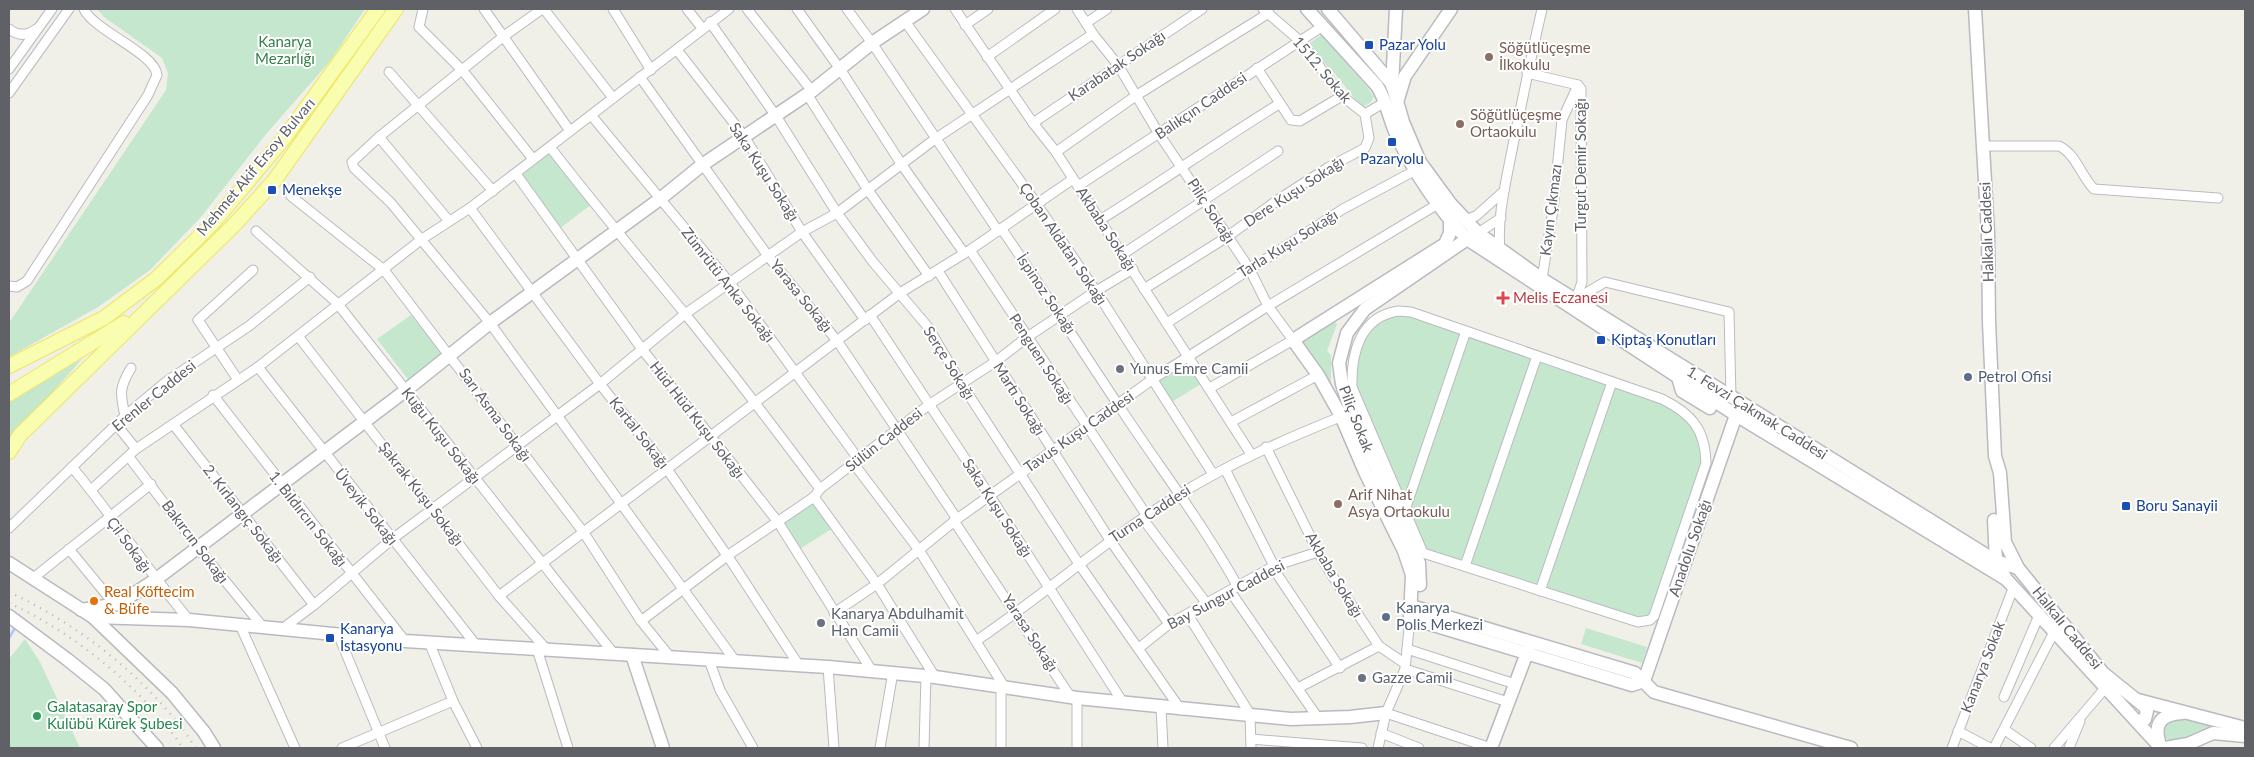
<svg xmlns="http://www.w3.org/2000/svg" width="2254" height="757" viewBox="0 0 2254 757" font-family="Lato,sans-serif">
<style>
.green{fill:#c5e7cd}
.lines{fill:none;stroke-linecap:round;stroke-linejoin:round}
.stream{stroke:#abc7fd;stroke-width:2.5}
.street-casing{stroke:#babbc1;stroke-width:11}
.secondary-casing{stroke:#b9bac0;stroke-width:15}
.primary-casing{stroke:#efe662;stroke-width:16}
.street{stroke:#fff;stroke-width:9}
.secondary{stroke:#fff;stroke-width:12}
.primary{stroke:#f9fdb0;stroke-width:14}
.rail{stroke:#b8b8b9;stroke-width:2.5;stroke-dasharray:1 6;stroke-linecap:butt}
.transit-dot{fill:#1a4fb4;stroke:#fff;stroke-width:2}
.education-dot{fill:#8d6e63;stroke:#fff;stroke-width:2}
.health-dot{fill:#e0444e;stroke:#fff;stroke-width:2}
.worship-dot{fill:#6b7280;stroke:#fff;stroke-width:2}
.service-dot{fill:#5c6f8a;stroke:#fff;stroke-width:2}
.food-dot{fill:#e8710a;stroke:#fff;stroke-width:2}
.leisure-dot{fill:#2e9e5b;stroke:#fff;stroke-width:2}
.labels{text-anchor:middle;stroke-width:4;stroke-linejoin:round;paint-order:stroke}
.park-label{font-size:15px;fill:#368049;stroke:#fff}
.transit-label{font-size:15px;fill:#164399;stroke:#fff;text-anchor:start}
.education-label{font-size:15px;fill:#785e54;stroke:#fff;text-anchor:start}
.street-label{font-size:15px;fill:#5f6167;stroke:#fff}
.health-label{font-size:15px;fill:#be3a42;stroke:#fff;text-anchor:start}
.worship-label{font-size:15px;fill:#5b616d;stroke:#fff;text-anchor:start}
.service-label{font-size:15px;fill:#4e5e75;stroke:#fff;text-anchor:start}
.food-label{font-size:15px;fill:#c56008;stroke:#fff;text-anchor:start}
.leisure-label{font-size:15px;fill:#27864d;stroke:#fff;text-anchor:start}
</style>
<rect width="100%" height="100%" fill="#f1f0e8"/>
<g class="green">
<polygon points="97,9 365,9 331,60 267,133 201,217 150,270 98,307 9,357 9,323 166,90 168,73 162,58 104,17"/>
<polygon points="1321,35 1368,88 1374,97 1371,102 1362,108 1336,75 1307,45"/>
<polygon points="550,150 592,204 559,229 518,174"/>
<polygon points="411,315 444,354 410,382 377,339"/>
<polygon points="1398,315 1410,316 1462,334 1405,500 1356,386 1358,358 1367,335 1376,323 1387,317"/>
<polygon points="1332,319 1337,324 1327,351 1331,355 1331,386 1299,341"/>
<polygon points="1468,336 1534,359 1464,562 1427,550 1409,508"/>
<polygon points="83,358 9,441 9,402"/>
<polygon points="1538,361 1608,385 1539,586 1469,563"/>
<polygon points="1186,365 1201,384 1170,403 1157,383"/>
<path d="M1613,387C1656,402 1699,408 1702,463L1650,614L1648,616L1639,618L1544,587Z"/>
<polygon points="815,500 833,528 798,550 781,522"/>
<polygon points="1586,628 1647,647 1642,663 1581,644"/>
<polygon points="25,639 40,662 80,748 9,748 9,659"/>
<polygon points="2181,718 2222,727 2194,737 2170,742 2164,735 2163,728 2167,723"/>
</g>
<g class="lines">
<polyline class="stream" points="9,638 15,628"/>
<defs>
<g id="street">
<polyline points="423,9 419,27 463,71 533,159"/>
<polyline points="484,9 570,131"/>
<polyline points="542,9 504,36 379,137 352,162 354,168 391,203 490,323 736,662"/>
<polyline points="544,9 613,98"/>
<polyline points="613,9 651,70"/>
<polyline points="687,9 702,28"/>
<polyline points="747,9 812,91"/>
<polyline points="797,9 840,69 902,165 964,253"/>
<path d="M847,9L872,43L998,231H1003C1045,292 1084,354 1125,415C1163,472 1205,527 1238,587"/>
<polyline points="955,9 1033,123 1056,152 1251,454"/>
<polyline points="1077,9 1093,34 1118,65 1159,134 1249,268 1268,306 1293,340 1210,388"/>
<polyline points="1263,9 1300,41 1342,96 1365,114 1385,102"/>
<polyline points="904,20 1036,203 1096,291 1213,474"/>
<polyline points="710,22 776,116 837,213 873,262 928,327 961,383 1079,564 1181,710"/>
<polyline points="1086,23 1107,9"/>
<polyline points="965,25 988,9"/>
<path d="M9,29C18,36 27,36 36,29"/>
<polyline points="677,50 744,136 802,232 865,320"/>
<polyline points="987,57 1055,9"/>
<polyline points="1257,68 1291,120 1300,121 1342,96"/>
<polyline points="9,69 52,9"/>
<polyline points="389,72 493,191"/>
<polyline points="1527,73 1578,85 1581,89 1582,282 1576,299"/>
<polyline points="640,77 768,256 838,342 957,519"/>
<polyline points="9,93 69,9"/>
<polyline points="807,94 868,190 929,276"/>
<polyline points="591,115 730,283 859,460"/>
<polyline points="1033,123 1202,9"/>
<polyline points="379,137 449,221"/>
<path d="M1984,146H2059C2076,154 2081,176 2094,189L2218,198"/>
<path d="M550,147C594,204 640,259 686,315C732,372 776,430 820,489"/>
<polyline points="1056,152 1137,95 1269,13"/>
<polyline points="516,174 642,349 778,522 872,671"/>
<polyline points="1078,186 1323,26"/>
<polyline points="291,196 384,270 584,533 641,621 671,658"/>
<polyline points="470,208 600,384 667,469 735,567 798,664"/>
<path d="M1100,220C1161,182 1219,141 1279,104"/>
<polyline points="1465,220 1476,216 1504,191"/>
<polyline points="256,231 337,303 614,654"/>
<polyline points="1478,233 1501,218"/>
<polyline points="970,250 1147,516"/>
<path d="M1500,250C1497,219 1505,186 1511,155C1521,106 1531,57 1542,9"/>
<polyline points="1123,254 1278,151"/>
<polyline points="938,271 1110,540 1169,624"/>
<polyline points="1542,279 1553,210 1562,120 1578,85"/>
<path d="M9,286L17,287L27,281L148,95L157,75C155,53 94,31 84,9"/>
<polyline points="1144,289 1227,237 1279,199 1329,167 1365,148 1369,138 1365,114"/>
<polyline points="1576,299 1605,282 1729,312 1731,397"/>
<path d="M1398,311L1411,312L1662,399C1692,414 1705,429 1706,463L1654,616L1650,620L1638,622L1423,553L1352,387C1351,353 1360,317 1398,311Z"/>
<polyline points="870,315 990,496 1122,701"/>
<polyline points="1167,323 1343,209 1414,171"/>
<polyline points="298,336 499,596 547,650"/>
<polyline points="258,367 476,645"/>
<polyline points="238,380 198,320 253,270"/>
<polyline points="213,395 405,641"/>
<path d="M125,416C120,393 119,388 131,368"/>
<polyline points="1231,422 1318,375"/>
<polyline points="116,424 136,449"/>
<polyline points="173,424 314,605"/>
<polyline points="1266,447 1318,552 1333,577 1379,646 1404,663"/>
<polyline points="129,457 198,548 263,627"/>
<polyline points="854,464 919,550 1005,688"/>
<path d="M72,467C113,516 148,571 189,620"/>
<polyline points="1225,469 1274,566"/>
<polyline points="91,490 136,449 258,367 422,239 470,208 729,9"/>
<polyline points="814,497 877,584 935,677"/>
<polyline points="1405,510 1466,331"/>
<polyline points="1143,519 1207,604"/>
<polyline points="954,521 1070,696"/>
<polyline points="9,528 125,416 167,381 249,326 310,277"/>
<polyline points="69,549 115,605"/>
<polyline points="1465,566 1537,356"/>
<polyline points="1273,568 1340,668"/>
<polyline points="32,579 151,484"/>
<polyline points="1230,591 1318,718"/>
<polyline points="1540,591 1612,382"/>
<polyline points="499,596 900,293 970,250 1073,179"/>
<polyline points="834,613 877,584 957,519 1153,379 1268,306 1438,204"/>
<polyline points="1188,615 1250,714 1251,748"/>
<polyline points="641,621 727,556 814,497 820,489 930,404 995,362 1026,338 1096,291 1133,269"/>
<polyline points="240,625 295,748"/>
<polyline points="282,629 314,605 391,540 600,384 685,314 802,232 837,213 935,139 1093,34"/>
<polyline points="338,634 385,748"/>
<path d="M976,641C1045,594 1108,538 1180,494C1232,462 1288,438 1345,415"/>
<polyline points="429,642 453,701 477,748"/>
<polyline points="1139,648 1169,624 1274,566 1318,552"/>
<polyline points="537,649 568,748"/>
<polyline points="1407,649 1410,618"/>
<polyline points="709,660 720,690 753,748"/>
<polyline points="828,667 834,748"/>
<polyline points="1405,669 1508,702"/>
<polyline points="1298,688 1379,646"/>
<polyline points="2004,697 2040,613"/>
<polyline points="1161,707 1163,748"/>
<polyline points="1386,713 1491,748"/>
<polyline points="2005,730 2031,748"/>
<polyline points="1958,731 1990,748"/>
<polyline points="1381,733 1419,748"/>
<polyline points="1251,739 1362,748"/>
<polyline points="342,748 453,701"/>
<polyline points="880,748 893,672"/>
<polyline points="924,748 926,676"/>
<polyline points="1001,748 1001,687"/>
<polyline points="1077,748 1077,698"/>
<polyline points="1378,748 1386,713 1405,669 1407,649 1515,684"/>
<polyline points="1952,748 2014,586"/>
<polyline points="1994,748 2055,630"/>
<polyline points="2054,748 2106,687"/>
<polyline points="2069,748 2080,721"/>
</g>
<g id="secondary">
<path d="M1307,9L1377,86C1387,101 1389,120 1397,136C1415,174 1438,208 1467,239L1736,415L2006,579"/>
<polyline points="1328,9 1392,84 1403,122 1420,162 1450,203 1478,233 1542,279 1996,561 2018,568"/>
<polyline points="1975,9 1988,233 1989,322 1995,456 2000,473 2005,542 2018,568 2103,673 2144,706 2147,711 2145,719 2137,721"/>
<polyline points="1392,86 1396,9"/>
<polyline points="1398,99 1405,76 1451,9"/>
<polyline points="1450,221 1450,233 1445,244 1293,340 1318,375 1341,416 1365,472 1404,551 1412,575 1410,618 1632,685 1644,681 1736,415 1743,404"/>
<polyline points="1678,377 1682,391 1710,408"/>
<polyline points="1994,520 1996,561 2006,579 2161,748"/>
<polyline points="9,563 93,617 172,693 204,732 214,748"/>
<polyline points="1420,585 1419,563 1351,412 1342,384 1339,363 1347,333 1365,309 1473,235"/>
<polyline points="1411,606 1635,673 1654,692 1851,748"/>
<polyline points="81,610 118,604 155,580 405,391 490,323 660,199 702,165 812,91 872,43 923,9"/>
<polyline points="9,616 68,660 104,689 157,748"/>
<polyline points="93,617 189,620 405,641 828,667 935,677 1077,698 1291,719 1350,717 1386,713"/>
<polyline points="632,655 663,748"/>
<polyline points="2138,700 2245,728"/>
<polyline points="1491,748 1530,645"/>
<path d="M2161,748C2153,725 2158,715 2182,713"/>
<polyline points="2165,748 2188,744 2213,733 2245,736"/>
</g>
<g id="primary">
<polyline points="9,366 104,318 156,279 212,224 285,137 378,9"/>
<polyline points="9,394 124,323"/>
<polyline points="9,452 20,435 234,225 274,181 396,9"/>
</g>
</defs>
<use href="#street" class="street-casing"/>
<use href="#secondary" class="secondary-casing"/>
<use href="#primary" class="primary-casing"/>
<use href="#street" class="street"/>
<use href="#secondary" class="secondary"/>
<use href="#primary" class="primary"/>
<g class="rail">
<path d="M9,592C82,626 151,681 196,748"/>
<path d="M9,603C76,634 141,687 183,748"/>
</g>
</g>
<g class="transit-dot">
<rect x="1364" y="40" width="10" height="10" rx="2.5"/>
<rect x="1387" y="137" width="10" height="10" rx="2.5"/>
<rect x="267" y="185" width="10" height="10" rx="2.5"/>
<rect x="1596" y="335" width="10" height="10" rx="2.5"/>
<rect x="2121" y="501" width="10" height="10" rx="2.5"/>
<rect x="325" y="633" width="10" height="10" rx="2.5"/>
</g>
<g class="education-dot">
<circle cx="1489" cy="57" r="5"/>
<circle cx="1460" cy="124" r="5"/>
<circle cx="1338" cy="504" r="5"/>
</g>
<path class="health-dot" d="M1500.5 290.5h5v5h5v5h-5v5h-5v-5h-5v-5h5z"/>
<g class="worship-dot">
<circle cx="1120" cy="369" r="5"/>
<circle cx="821" cy="623" r="5"/>
<circle cx="1362" cy="678" r="5"/>
</g>
<g class="service-dot">
<circle cx="1968" cy="377" r="5"/>
<circle cx="1386" cy="617" r="5"/>
</g>
<circle class="food-dot" cx="94" cy="601" r="5"/>
<circle class="leisure-dot" cx="37" cy="716" r="5"/>
<g class="labels">
<g class="park-label">
<text x="285" y="47">Kanarya<tspan x="285" dy="17">Mezarlığı</tspan></text>
</g>
<g class="transit-label">
<text x="1379" y="50">Pazar Yolu</text>
<text x="1392" y="164" text-anchor="middle">Pazaryolu</text>
<text x="282" y="195">Menekşe</text>
<text x="1611" y="345">Kiptaş Konutları</text>
<text x="2136" y="511">Boru Sanayii</text>
<text x="340" y="634">Kanarya<tspan x="340" dy="17">İstasyonu</tspan></text>
</g>
<g class="education-label">
<text x="1499" y="53">Söğütlüçeşme<tspan x="1499" dy="17">İlkokulu</tspan></text>
<text x="1470" y="120">Söğütlüçeşme<tspan x="1470" dy="17">Ortaokulu</tspan></text>
<text x="1348" y="500">Arif Nihat<tspan x="1348" dy="17">Asya Ortaokulu</tspan></text>
</g>
<g class="street-label">
<text transform="translate(1117 66) rotate(-34)" y="5">Karabatak Sokağı</text>
<text transform="translate(1322 70) rotate(50)" y="5">1512. Sokak</text>
<text transform="translate(1201 106) rotate(-34)" y="5">Balıkçın Caddesi</text>
<text transform="translate(1581 165) rotate(-90)" y="5">Turgut Demir Sokağı</text>
<text transform="translate(256 167) rotate(-50)" y="5">Mehmet Akif Ersoy Bulvarı</text>
<text transform="translate(764 172) rotate(57)" y="5">Saka Kuşu Sokağı</text>
<text transform="translate(1294 192) rotate(-33)" y="5">Dere Kuşu Sokağı</text>
<text transform="translate(1551 210) rotate(-83)" y="5">Kayın Çıkmazı</text>
<text transform="translate(1211 211) rotate(57)" y="5">Piliç Sokağı</text>
<text transform="translate(1106 229) rotate(57)" y="5">Akbaba Sokağı</text>
<text transform="translate(1987 232) rotate(-92)" y="5">Halkalı Caddesi</text>
<text transform="translate(1063 244) rotate(56)" y="5">Çoban Aldatan Sokağı</text>
<text transform="translate(1288 244) rotate(-32)" y="5">Tarla Kuşu Sokağı</text>
<text transform="translate(728 285) rotate(52)" y="5">Zümrütü Anka Sokağı</text>
<text transform="translate(1046 294) rotate(56)" y="5">İspinoz Sokağı</text>
<text transform="translate(801 296) rotate(51)" y="5">Yarasa Sokağı</text>
<text transform="translate(1041 359) rotate(57)" y="5">Penguen Sokağı</text>
<text transform="translate(949 363) rotate(58)" y="5">Serçe Sokağı</text>
<text transform="translate(154 396) rotate(-39)" y="5">Erenler Caddesi</text>
<text transform="translate(1019 399) rotate(58)" y="5">Martı Sokağı</text>
<text transform="translate(1757 413) rotate(32)" y="5">1. Fevzi Çakmak Caddesi</text>
<text transform="translate(495 415) rotate(54)" y="5">Sarı Asma Sokağı</text>
<text transform="translate(1356 419) rotate(69)" y="5">Piliç Sokak</text>
<text transform="translate(697 420) rotate(52)" y="5">Hüd Hüd Kuşu Sokağı</text>
<text transform="translate(1079 432) rotate(-35)" y="5">Tavus Kuşu Caddesi</text>
<text transform="translate(639 433) rotate(52)" y="5">Kartal Sokağı</text>
<text transform="translate(441 436) rotate(52)" y="5">Kuğu Kuşu Sokağı</text>
<text transform="translate(884 440) rotate(-38)" y="5">Sülün Caddesi</text>
<text transform="translate(421 494) rotate(52)" y="5">Şakrak Kuşu Sokağı</text>
<text transform="translate(366 507) rotate(52)" y="5">Üveyik Sokağı</text>
<text transform="translate(997 508) rotate(57)" y="5">Saka Kuşu Sokağı</text>
<text transform="translate(243 514) rotate(52)" y="5">2. Kırlangıç Sokağı</text>
<text transform="translate(1150 514) rotate(-33)" y="5">Turna Caddesi</text>
<text transform="translate(308 519) rotate(52)" y="5">1. Bıldırcın Sokağı</text>
<text transform="translate(195 542) rotate(53)" y="5">Bakırcın Sokağı</text>
<text transform="translate(129 545) rotate(54)" y="5">Çil Sokağı</text>
<text transform="translate(1690 548) rotate(-71)" y="5">Anadolu Sokağı</text>
<text transform="translate(1334 575) rotate(59)" y="5">Akbaba Sokağı</text>
<text transform="translate(1226 595) rotate(-28)" y="5">Bay Sungur Caddesi</text>
<text transform="translate(2067 628) rotate(51)" y="5">Halkalı Caddesi</text>
<text transform="translate(1030 633) rotate(57)" y="5">Yarasa Sokağı</text>
<text transform="translate(1983 667) rotate(-69)" y="5">Kanarya Sokak</text>
</g>
<g class="health-label">
<text x="1513" y="303">Melis Eczanesi</text>
</g>
<g class="worship-label">
<text x="1130" y="374">Yunus Emre Camii</text>
<text x="831" y="619">Kanarya Abdulhamit<tspan x="831" dy="17">Han Camii</tspan></text>
<text x="1372" y="683">Gazze Camii</text>
</g>
<g class="service-label">
<text x="1978" y="382">Petrol Ofisi</text>
<text x="1396" y="613">Kanarya<tspan x="1396" dy="17">Polis Merkezi</tspan></text>
</g>
<g class="food-label">
<text x="104" y="597">Real Köftecim<tspan x="104" dy="17">&amp; Büfe</tspan></text>
</g>
<g class="leisure-label">
<text x="47" y="712">Galatasaray Spor<tspan x="47" dy="17">Kulübü Kürek Şubesi</tspan></text>
</g>
</g>
<rect width="2254" height="757" fill="none" stroke="#5f6167" stroke-width="20"/>
</svg>
